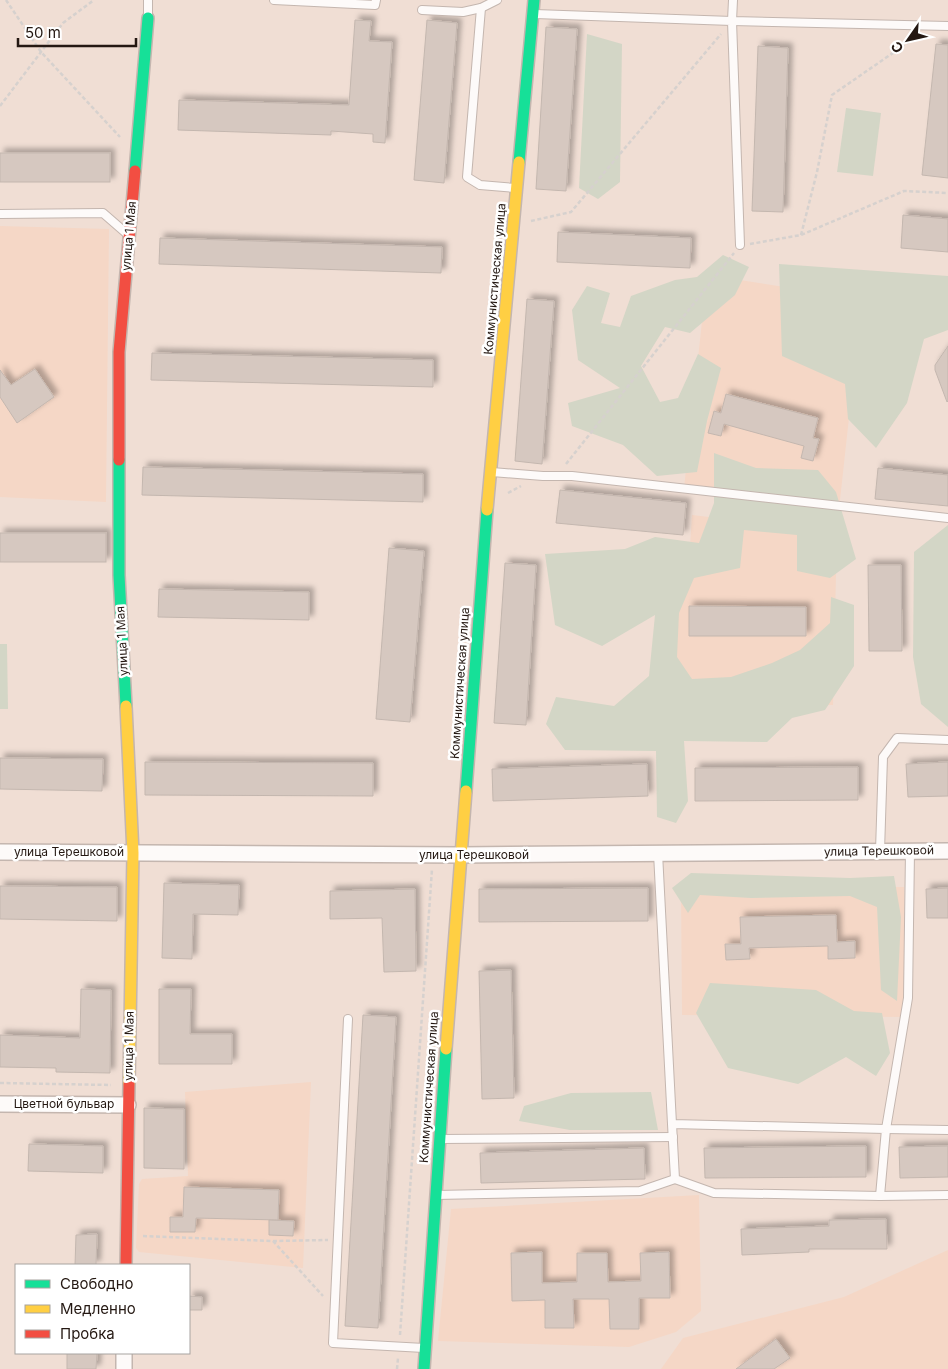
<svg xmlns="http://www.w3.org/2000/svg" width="948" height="1369" viewBox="0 0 948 1369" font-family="Inter,sans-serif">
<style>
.built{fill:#f5d7c6}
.green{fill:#d3d6c6}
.building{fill:#d6c8c0;stroke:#c4b7af;filter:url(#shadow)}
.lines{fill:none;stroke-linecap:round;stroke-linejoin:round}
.lane-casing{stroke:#c4b6af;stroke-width:10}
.street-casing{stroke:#c4b6af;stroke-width:18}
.fast-casing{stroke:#c4b6af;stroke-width:14}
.slow-casing{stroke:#c4b6af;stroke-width:14}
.jam-casing{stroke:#c4b6af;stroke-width:14}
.path{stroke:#d6d1ce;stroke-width:2.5;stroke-dasharray:4 2.5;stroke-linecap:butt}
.lane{stroke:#fdfaf9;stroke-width:8}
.street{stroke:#fdfaf9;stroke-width:15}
.fast{stroke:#16e098;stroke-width:11}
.slow{stroke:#ffcf43;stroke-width:11}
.jam{stroke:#f24e42;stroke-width:11}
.labels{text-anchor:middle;stroke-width:5;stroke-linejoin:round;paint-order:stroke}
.street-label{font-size:12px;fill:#241812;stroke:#fff}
</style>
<defs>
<filter id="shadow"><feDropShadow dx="4.5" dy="-4.5" stdDeviation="2.5" flood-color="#0004"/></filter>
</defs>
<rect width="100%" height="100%" fill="#f0ded4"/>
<g class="built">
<polygon points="0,226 109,229 106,502 0,497"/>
<polygon points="707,275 862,299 839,509 684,488"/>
<polygon points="692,515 837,532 833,705 671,705 677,547 690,546"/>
<polygon points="904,887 905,1017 682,1015 681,889"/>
<polygon points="311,1082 303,1268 139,1252 136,1248 139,1184 142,1179 188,1176 185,1092"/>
<polygon points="699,1195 701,1311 676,1332 629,1347 438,1341 451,1209"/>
<polygon points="948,1250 948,1369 661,1369 683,1338 844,1297"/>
</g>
<g class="green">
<polygon points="587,34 622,44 620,182 598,199 579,188"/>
<polygon points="846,108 881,113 873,176 837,172"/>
<polygon points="723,255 749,267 735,295 690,333 665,327 641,366 660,402 678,398 698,354 721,368 707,421 697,472 657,476 623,445 572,426 568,403 620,388 578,360 572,310 587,286 610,293 601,323 620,327 631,296 675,280 697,277"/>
<polygon points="779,264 948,276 948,330 924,339 907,403 876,448 848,419 845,384 782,356"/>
<polygon points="714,453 756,468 818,470 836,492 856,559 830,578 797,571 797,535 744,530 740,568 694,578 679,613 677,657 692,679 731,677 772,663 800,650 830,623 831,597 854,605 854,666 825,710 792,718 767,742 684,741 688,801 676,823 657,817 656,751 565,750 546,724 556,697 614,706 649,676 655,615 602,646 555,625 545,554 625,549 655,537 699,543 714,503"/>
<polygon points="948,525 948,727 921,704 913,657 914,552"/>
<polygon points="0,644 7,644 8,709 0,709"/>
<polygon points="691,873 850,878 894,876 901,917 897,1001 881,990 877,907 850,896 751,898 700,895 688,913 672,888"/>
<polygon points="710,983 816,990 854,1011 882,1013 890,1053 876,1076 846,1057 798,1084 728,1068 696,1013"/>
<polygon points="651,1092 658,1130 570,1130 519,1121 524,1106 571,1093"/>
</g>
<g class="building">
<polygon points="355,20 371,21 369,41 392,42 385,143 373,142 373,134 331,131 331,135 178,130 179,100 349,105"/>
<polygon points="427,20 457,23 444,183 414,180"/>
<polygon points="546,27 577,29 566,191 536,189"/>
<polygon points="936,44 948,45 948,178 922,175"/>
<polygon points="758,46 788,48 783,212 752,211"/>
<rect x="0" y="153" width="110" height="29"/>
<polygon points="903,215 948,219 948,252 901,248"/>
<polygon points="558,232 691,238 690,268 557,262"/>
<polygon points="160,238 442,247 441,273 159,264"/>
<polygon points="527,299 554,301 542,464 515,461"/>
<polygon points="948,346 948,401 947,402 935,370 935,365"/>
<polygon points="152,353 433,360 433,387 151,380"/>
<polygon points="35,369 54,397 17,423 0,397 0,370 11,385"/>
<polygon points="726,394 818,418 813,438 819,439 813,461 801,458 804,446 724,424 721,436 708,433 714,411 721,413"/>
<polygon points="143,467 423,474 423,502 142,495"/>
<polygon points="878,468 948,475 948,506 875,499"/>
<polygon points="560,490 686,503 683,535 556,523"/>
<rect x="0" y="533" width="106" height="29"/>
<polygon points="389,548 424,551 410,722 376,719"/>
<polygon points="505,563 536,565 526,725 494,723"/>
<polygon points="868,565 901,565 902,651 869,651"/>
<polygon points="159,589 309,592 309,620 158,617"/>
<polygon points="689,606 806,607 806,636 689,636"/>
<polygon points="0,758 103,759 102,791 0,789"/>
<polygon points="145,762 373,763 373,796 145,795"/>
<polygon points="948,762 948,796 908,797 906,764"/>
<polygon points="647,764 648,796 493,801 492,769"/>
<polygon points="858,767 858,800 695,801 695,768"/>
<polygon points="164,883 239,885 238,915 193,914 192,959 162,958"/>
<polygon points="0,886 117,887 117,921 0,919"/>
<polygon points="648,888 648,921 479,922 479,889"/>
<polygon points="948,888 948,918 927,918 926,889"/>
<polygon points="415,889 416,971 384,972 382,918 330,919 330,891"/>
<polygon points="836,915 837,942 855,941 855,958 828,959 828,946 749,948 750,959 726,960 725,944 741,944 740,917"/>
<polygon points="511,970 514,1098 482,1099 479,971"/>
<polygon points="81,989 111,990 110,1073 56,1072 56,1068 0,1067 0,1035 80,1038"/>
<polygon points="159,989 191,989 190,1034 232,1034 232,1064 159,1064"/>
<polygon points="363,1015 396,1017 378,1328 345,1326"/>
<polygon points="144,1108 184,1109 184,1169 144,1168"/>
<polygon points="29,1144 103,1146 103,1173 28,1171"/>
<polygon points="866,1146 866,1177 705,1178 704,1148"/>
<polygon points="948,1146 948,1177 900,1178 899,1147"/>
<polygon points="644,1148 645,1179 481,1183 480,1153"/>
<polygon points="184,1187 279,1190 278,1220 196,1218 195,1232 170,1232 170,1217 183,1217"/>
<polygon points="886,1219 887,1249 809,1249 809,1252 742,1255 741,1229 829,1226 829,1220"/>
<polygon points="269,1220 294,1221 293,1236 269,1235"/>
<polygon points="97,1234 96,1265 75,1265 76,1235"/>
<polygon points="542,1252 542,1283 577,1282 577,1253 607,1253 608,1282 641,1281 640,1253 669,1252 670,1298 639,1298 639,1329 610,1329 609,1299 573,1299 574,1328 545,1328 545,1300 512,1301 511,1253"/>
<polygon points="189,1296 202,1297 202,1310 189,1310"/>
<polygon points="776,1339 790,1358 774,1369 736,1369"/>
<polygon points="67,1353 97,1353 96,1369 67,1369"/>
</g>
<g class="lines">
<defs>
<g id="lane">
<polyline points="274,0 375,5 376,0"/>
<polyline points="497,0 481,8 467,177 480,185 515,188"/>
<polyline points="733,0 732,21 948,26"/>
<polyline points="422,10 463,12 481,8"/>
<polyline points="535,14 732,21 740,245"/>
<polyline points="148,18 148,0"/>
<polyline points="0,214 103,213 126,233"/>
<polyline points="492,472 543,476 572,476 948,518"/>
<polyline points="880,851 883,757 897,738 948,740"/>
<polyline points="910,851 908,998 886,1129 948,1130"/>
<polyline points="658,853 672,1124 886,1129 880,1196 714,1193 675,1179 672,1124"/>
<polyline points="348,1019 333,1343 424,1348"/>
<polyline points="441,1139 673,1137"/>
<polyline points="436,1195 640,1191 675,1179"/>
<polyline points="880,1196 948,1195"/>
</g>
<g id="street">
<polyline points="0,852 461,855 948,851"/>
<polyline points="0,1104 128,1105"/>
<polyline points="124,1369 124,1353"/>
</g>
<g id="fast">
<polyline points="519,162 534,0"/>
<polyline points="135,171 148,18"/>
<polyline points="119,460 119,575 126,706"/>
<polyline points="466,791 487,510"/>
<polyline points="424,1369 446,1049"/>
</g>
<g id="slow">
<polyline points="487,510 519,162"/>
<polyline points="126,706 133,853 129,1084"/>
<polyline points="446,1049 466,791"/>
</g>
<g id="jam">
<polyline points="119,460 119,352 135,171"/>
<polyline points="126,1265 129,1084"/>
</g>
</defs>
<use href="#lane" class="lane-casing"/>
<use href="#street" class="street-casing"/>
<use href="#fast" class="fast-casing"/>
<use href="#slow" class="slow-casing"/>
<use href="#jam" class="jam-casing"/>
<g class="path">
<polyline points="6,0 41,52 120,137"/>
<polyline points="0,106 63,23 94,0"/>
<polyline points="531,221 571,212 721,34"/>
<polyline points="801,235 817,172 832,95 916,37"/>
<polyline points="750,244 801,235 904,191 948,193"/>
<polyline points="566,464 734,253"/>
<polyline points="508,493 521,486"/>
<polyline points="0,1083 111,1085"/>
<polyline points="143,1236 273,1241 328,1240"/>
<polyline points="273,1241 323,1296"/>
<polyline points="400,1335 432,869"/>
<polyline points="397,1369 398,1358"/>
</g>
<use href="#lane" class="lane"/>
<use href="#street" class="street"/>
<use href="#fast" class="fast"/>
<use href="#slow" class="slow"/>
<use href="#jam" class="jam"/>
</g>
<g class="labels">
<g class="street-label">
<text transform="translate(129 236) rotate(-85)" y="4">улица 1 Мая</text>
<text transform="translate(495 279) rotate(-85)" y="4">Коммунистическая улица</text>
<text transform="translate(122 641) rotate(-93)" y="4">улица 1 Мая</text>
<text transform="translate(460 683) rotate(-86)" y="4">Коммунистическая улица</text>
<text transform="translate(879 851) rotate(-1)" y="4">улица Терешковой</text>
<text x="69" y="856">улица Терешковой</text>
<text x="474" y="859">улица Терешковой</text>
<text transform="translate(129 1046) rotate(-89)" y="4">улица 1 Мая</text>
<text transform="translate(429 1087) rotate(-86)" y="4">Коммунистическая улица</text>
<text x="64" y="1108">Цветной бульвар</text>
</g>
</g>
<rect x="15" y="1264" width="175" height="90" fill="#ffffff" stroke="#a7a3a0"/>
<rect x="25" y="1280" width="25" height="8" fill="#16e098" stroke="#a7a3a0"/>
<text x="60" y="1289" font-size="15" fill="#241812">Свободно</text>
<rect x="25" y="1305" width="25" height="8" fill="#ffcf43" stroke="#a7a3a0"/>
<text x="60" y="1314" font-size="15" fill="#241812">Медленно</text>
<rect x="25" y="1330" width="25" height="8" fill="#f24e42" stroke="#a7a3a0"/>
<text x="60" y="1339" font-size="15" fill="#241812">Пробка</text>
<g transform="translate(908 40) rotate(236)" stroke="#ffffff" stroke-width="4" paint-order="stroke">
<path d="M0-4L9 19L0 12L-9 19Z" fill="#241812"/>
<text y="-8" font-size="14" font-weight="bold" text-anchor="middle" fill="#241812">С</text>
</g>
<path d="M18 38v8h118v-8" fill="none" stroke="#241812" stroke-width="2.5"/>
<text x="25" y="38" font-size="15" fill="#241812" stroke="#ffffff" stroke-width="4" paint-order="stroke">50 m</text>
</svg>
